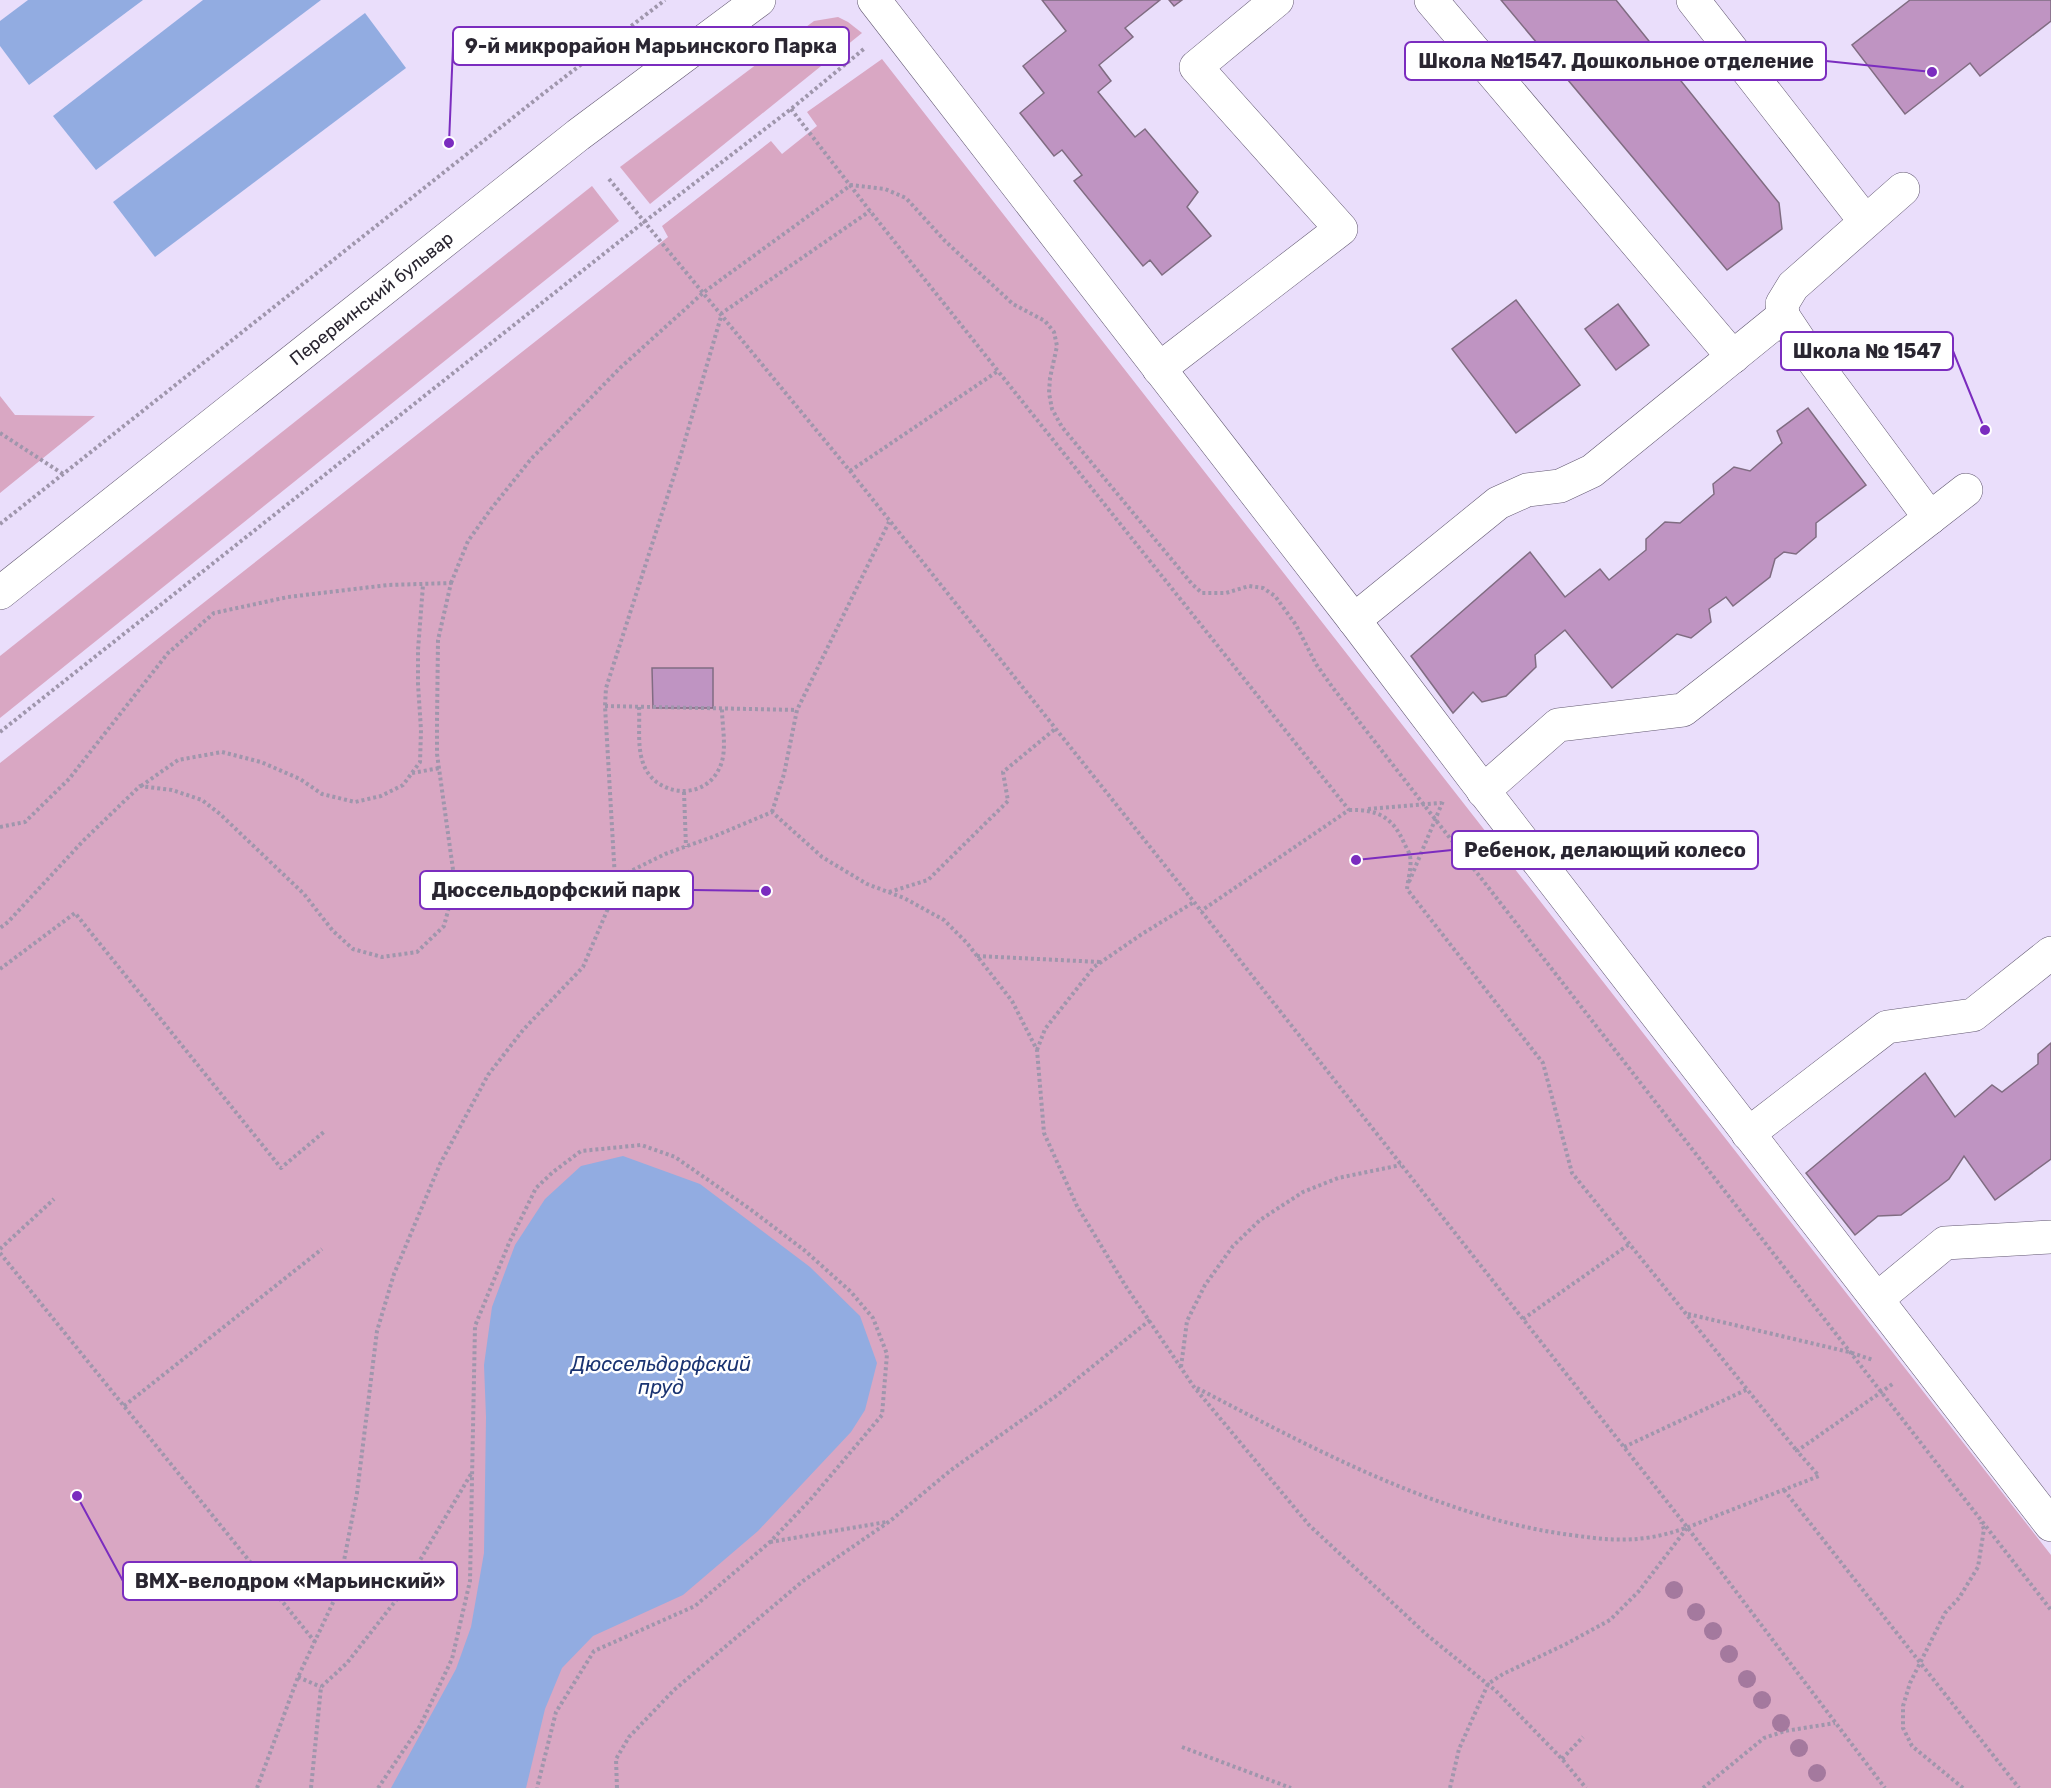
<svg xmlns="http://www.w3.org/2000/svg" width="2051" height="1788" viewBox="0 0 2051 1788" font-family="Rubik,sans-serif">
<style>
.green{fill:#d9a7c3}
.water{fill:#92ace1}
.building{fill:#bf94c2;stroke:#806c82;stroke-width:1.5}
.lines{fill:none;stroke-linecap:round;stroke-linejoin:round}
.minor-casing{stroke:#625871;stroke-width:34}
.path{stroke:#9f96ac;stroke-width:4;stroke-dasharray:3 3;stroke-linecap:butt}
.minor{stroke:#fff;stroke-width:33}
.tree{fill:#a4799e}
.labels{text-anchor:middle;stroke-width:5;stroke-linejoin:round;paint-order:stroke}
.street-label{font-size:18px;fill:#2a2631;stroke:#fff}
.water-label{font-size:20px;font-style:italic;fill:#1a3472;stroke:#fff}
.leader{fill:none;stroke:#7b2cbf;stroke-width:2}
.callout-dot{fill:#7b2cbf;stroke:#fff;stroke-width:2}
.callout{fill:#fff;stroke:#7b2cbf;stroke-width:2}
.callout-label{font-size:20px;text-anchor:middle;font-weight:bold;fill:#2a2631}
</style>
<rect width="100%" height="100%" fill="#eadefb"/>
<g class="green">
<polygon points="838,17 848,22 862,33 650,204 620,167 814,21"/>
<polygon points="882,59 2051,1555 2051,1788 0,1788 0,763 668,237 662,226 771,141 782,154 817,126 807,112"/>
<polygon points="592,186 619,221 0,718 0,656"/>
<polygon points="0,396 15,415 95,416 0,493"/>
</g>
<g class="water">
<polygon points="28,0 143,0 29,85 0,46 0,21"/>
<polygon points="203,0 321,0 96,170 53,116"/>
<polygon points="365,13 406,68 155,257 113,202"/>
<polygon points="623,1156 700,1184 810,1267 860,1316 877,1363 865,1410 851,1432 758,1531 683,1595 593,1636 562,1668 545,1709 526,1788 391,1788 456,1669 471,1627 484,1553 486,1417 484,1365 492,1307 515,1245 545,1199 581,1166"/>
</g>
<g class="building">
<polygon points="1042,0 1160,0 1125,28 1133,37 1099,65 1111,81 1098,92 1135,137 1145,129 1198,192 1187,207 1211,236 1162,275 1150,260 1143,266 1074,181 1082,175 1062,150 1054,156 1020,113 1044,93 1023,66 1066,31"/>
<polygon points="1169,0 1182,0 1174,6"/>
<polygon points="1501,0 1616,0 1779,203 1782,229 1727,270"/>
<polygon points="1910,0 2051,0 2051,21 1980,76 1970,63 1905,114 1852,45"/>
<polygon points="1516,300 1580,385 1516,433 1452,349"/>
<polygon points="1618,304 1649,345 1616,370 1585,329"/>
<polygon points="1808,408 1866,485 1816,523 1816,537 1796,554 1784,552 1775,559 1770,577 1733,606 1726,597 1709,609 1711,622 1691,638 1677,634 1612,688 1565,630 1535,655 1536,667 1506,696 1482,702 1473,692 1453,713 1411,656 1530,552 1565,597 1600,569 1609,580 1646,550 1646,539 1665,522 1680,523 1714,494 1713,484 1734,467 1750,471 1782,443 1777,431"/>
<polygon points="652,668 713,668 713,708 653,708"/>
<polygon points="2051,1043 2051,1159 1995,1200 1964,1156 1949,1179 1901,1215 1878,1216 1855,1235 1806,1173 1925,1073 1955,1117 1992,1085 2002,1092 2038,1064 2038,1054"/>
</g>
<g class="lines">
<defs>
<g id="minor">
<polyline points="874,0 1354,620 1473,777 2051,1525"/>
<polyline points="1431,0 1733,357"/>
<polyline points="1693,0 1865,221"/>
<polyline points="1783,316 1807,352 1930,518 1966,490"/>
<polyline points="1159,369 1341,229 1196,67 1277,0"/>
<path id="s1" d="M0,593L578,135L759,0"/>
<polyline points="1354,620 1498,503 1527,490 1560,486 1592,471 1783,316 1782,304 1793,286 1903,189"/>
<polyline points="1483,791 1558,725 1683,710 1930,518"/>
<polyline points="1748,1134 1887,1027 1973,1015 2051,953"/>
<polyline points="1877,1299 1945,1243 2051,1237"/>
</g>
</defs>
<use href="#minor" class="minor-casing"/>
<g class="path">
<polyline points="791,109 870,211 1349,810 1201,911"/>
<polyline points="609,179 850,471 1194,902 1687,1527 1885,1788"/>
<polyline points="0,433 63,474"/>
<polyline points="850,471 998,371"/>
<polyline points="0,524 544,93 665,0"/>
<polyline points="451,583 468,541 491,509 531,459 620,368 704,292 851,185 885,189 906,198 945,241 1013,304 1045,321 1054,332 1057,346 1050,378 1049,393 1052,409 1062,427 1192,584 1202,593 1226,593 1249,586 1263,588 1275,596 1296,625 1316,664 1333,688 2051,1610"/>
<polyline points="605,706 797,710"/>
<path d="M639,707C640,725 637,746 643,763C654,796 703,802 719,769C728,752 722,727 722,709"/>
<polyline points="0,732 644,222 791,109 865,48"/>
<polyline points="412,773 440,768"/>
<polyline points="141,786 178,760 222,752 261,762 300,779 322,794 355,802 381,796 403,785 420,762 421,730 418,684 418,650 423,585"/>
<polyline points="684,792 686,847"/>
<polyline points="1368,809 1441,803"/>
<path d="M1349,810C1377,809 1393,817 1404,843C1406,847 1409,852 1410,856C1412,866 1408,879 1407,889L1543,1063L1572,1173L1797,1451"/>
<polyline points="772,812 784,774 797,710 889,522"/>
<polyline points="0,827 25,822 69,779 168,653 214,613 288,597 388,585 451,583 438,640 437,721 437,754 455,884 444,926 417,952 382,957 353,949 333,931 304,894 220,814 202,800 172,790 140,786 83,841 8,922 0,928"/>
<polyline points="615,879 605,706 606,688 681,454 722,313 870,211"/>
<polyline points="1409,882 1443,801"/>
<polyline points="889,892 928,880 1008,801 1003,772 1055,729"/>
<polyline points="977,956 1100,962"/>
<polyline points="0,969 75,913 281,1168 325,1131"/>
<polyline points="1037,1050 1045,1029 1094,967 1142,934 1194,902"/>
<polyline points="0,1249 54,1199"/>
<polyline points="0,1253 315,1642"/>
<polyline points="1688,1314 1849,1352 1873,1360"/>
<polyline points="1523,1319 1631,1243"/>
<polyline points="1181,1367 1187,1321 1205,1285 1233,1246 1260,1220 1303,1192 1338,1178 1401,1165"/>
<path d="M1197,1388C1312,1448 1441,1518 1571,1535C1600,1539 1623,1542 1652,1537C1676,1533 1699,1523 1721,1514C1754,1501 1786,1489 1819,1476L1797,1451L1894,1383"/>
<polyline points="124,1406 322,1249"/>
<polyline points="1624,1447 1748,1389"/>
<polyline points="1784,1490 2019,1788"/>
<polyline points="770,1542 886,1522"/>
<polyline points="298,1677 321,1687"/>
<polyline points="1182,1747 1291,1788"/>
<polyline points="1562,1759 1583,1737"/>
<polyline points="257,1788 298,1677 338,1592 357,1493 377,1331 394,1274 440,1164 488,1075 523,1030 583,967 612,899 615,879 665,854 715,836 772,812 822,857 867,884 904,898 944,920 967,943 1012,1001 1037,1050 1044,1133 1077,1206 1125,1285 1194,1387 1309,1525 1427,1635 1496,1691 1562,1759 1586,1788"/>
<polyline points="311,1788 321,1687 347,1663 397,1599 471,1474"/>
<polyline points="378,1788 420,1726 452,1659 470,1581 475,1326 509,1243 536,1188 553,1172 581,1151 641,1145 675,1157 750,1209 804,1250 851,1292 873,1318 887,1354 882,1415 810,1500 770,1542 695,1606 594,1651 556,1712 537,1788"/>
<polyline points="617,1788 616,1759 629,1737 674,1690 803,1581 890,1521 951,1470 1056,1396 1150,1320"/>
<polyline points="1450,1788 1459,1749 1488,1684 1503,1674 1566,1644 1610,1620 1639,1591 1687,1528"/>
<polyline points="1703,1788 1764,1738 1785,1731 1835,1723"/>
<polyline points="1963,1788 1912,1746 1903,1728 1903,1706 1910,1683 1945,1613 1959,1598 1978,1567 1984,1529 1981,1522"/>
</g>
<use href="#minor" class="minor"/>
</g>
<g class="tree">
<circle cx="1674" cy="1590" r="9"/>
<circle cx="1696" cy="1612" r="9"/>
<circle cx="1713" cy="1631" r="9"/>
<circle cx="1729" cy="1654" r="9"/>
<circle cx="1747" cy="1679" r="9"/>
<circle cx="1762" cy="1700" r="9"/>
<circle cx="1781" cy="1723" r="9"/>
<circle cx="1799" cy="1748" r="9"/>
<circle cx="1817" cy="1773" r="9"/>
</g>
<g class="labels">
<g class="street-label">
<text dy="6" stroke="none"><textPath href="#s1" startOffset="474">Перервинский бульвар</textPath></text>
</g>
<g class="water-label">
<text x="661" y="1371">Дюссельдорфский<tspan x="661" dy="23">пруд</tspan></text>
</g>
</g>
<path class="leader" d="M449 143L453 46M1932 72L1826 61M1985 430L1953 351M1356 860L1452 850M766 891L693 890M77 1496L123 1581"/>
<g class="callout-dot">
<circle cx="449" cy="143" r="6"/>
<circle cx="1932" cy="72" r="6"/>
<circle cx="1985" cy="430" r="6"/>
<circle cx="1356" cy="860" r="6"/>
<circle cx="766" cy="891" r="6"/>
<circle cx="77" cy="1496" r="6"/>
</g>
<g class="callout">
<rect x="453" y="27" width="396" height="38" rx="6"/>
<rect x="1405" y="42" width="421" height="38" rx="6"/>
<rect x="1781" y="332" width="172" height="38" rx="6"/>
<rect x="1452" y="831" width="306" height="38" rx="6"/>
<rect x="420" y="871" width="273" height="38" rx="6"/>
<rect x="123" y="1562" width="334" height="38" rx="6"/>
</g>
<g class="callout-label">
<text x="651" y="53">9-й микрорайон Марьинского Парка</text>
<text x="1616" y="68">Школа №1547. Дошкольное отделение</text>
<text x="1867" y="358">Школа № 1547</text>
<text x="1605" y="857">Ребенок, делающий колесо</text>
<text x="556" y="897">Дюссельдорфский парк</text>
<text x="290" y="1588">BMX-велодром «Марьинский»</text>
</g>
</svg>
